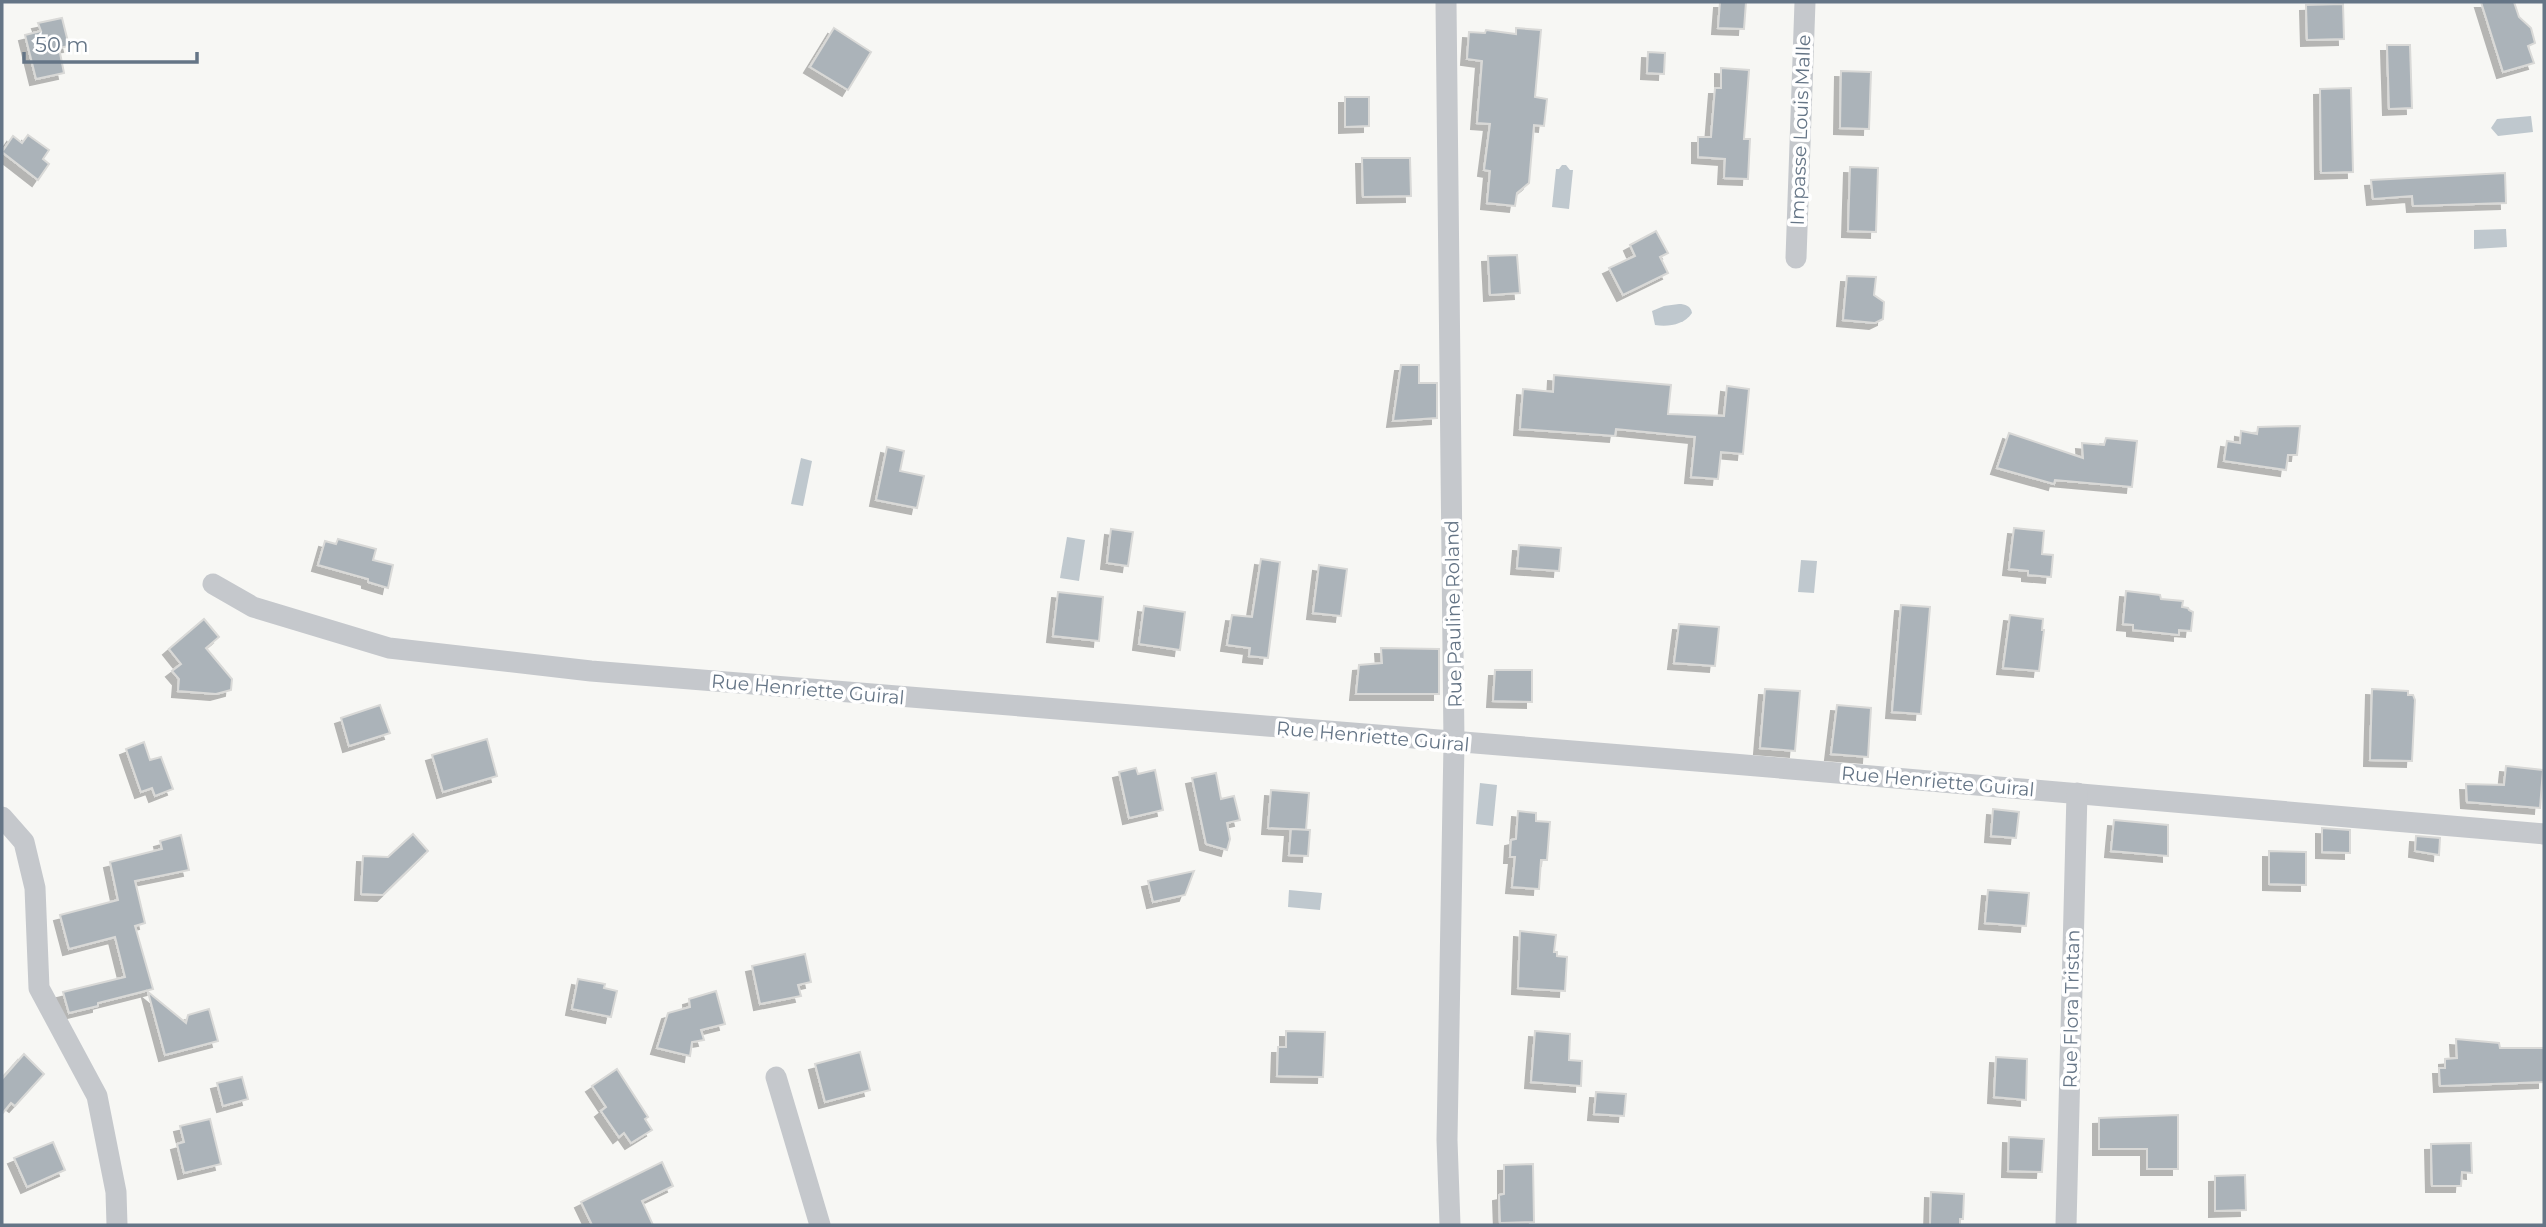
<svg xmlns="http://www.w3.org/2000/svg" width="2546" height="1227" viewBox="0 0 2546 1227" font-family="Montserrat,sans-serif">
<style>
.water{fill:#bfc8ce}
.building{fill:#abb3b9;stroke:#d9d9d7;stroke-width:2;filter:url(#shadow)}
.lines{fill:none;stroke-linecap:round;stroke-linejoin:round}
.street{stroke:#c5c8cc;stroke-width:21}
.labels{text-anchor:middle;stroke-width:7;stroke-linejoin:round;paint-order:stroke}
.street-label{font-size:19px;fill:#657586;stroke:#fff}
</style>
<defs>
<filter id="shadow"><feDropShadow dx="-6" dy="6" stdDeviation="0" flood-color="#0004"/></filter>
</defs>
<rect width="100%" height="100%" fill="#f7f7f4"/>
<g class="water">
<polygon points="2531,116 2533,132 2498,136 2491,128 2497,119"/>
<polygon points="1562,165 1566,165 1570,170 1573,170 1569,209 1552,207 1556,169 1559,169"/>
<polygon points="2506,229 2507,247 2474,249 2474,230"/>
<path d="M1679,304C1685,304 1691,306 1692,313C1684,325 1668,327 1655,325L1652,311L1664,306Z"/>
<polygon points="801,458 812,461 803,506 791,504"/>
<polygon points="1067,537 1085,540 1079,581 1060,578"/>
<polygon points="1801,560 1817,561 1814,593 1798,592"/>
<polygon points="1480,783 1497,785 1493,826 1476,824"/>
<polygon points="1289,890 1322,893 1320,910 1288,907"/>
</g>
<g class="building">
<polygon points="1720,2 1746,2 1744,29 1718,28"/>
<polygon points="2481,2 2514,2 2519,17 2531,28 2535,43 2528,46 2534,63 2503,72"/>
<polygon points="2343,4 2344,39 2307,40 2306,5"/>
<polygon points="62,18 69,46 59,48 64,73 36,79 25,35 41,31 38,23"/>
<polygon points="834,28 871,52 848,90 810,67"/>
<polygon points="1516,28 1541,30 1535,97 1547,99 1544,126 1534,125 1529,183 1517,193 1515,206 1487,203 1490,171 1484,170 1490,124 1477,123 1482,61 1467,59 1469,32 1485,33 1486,30 1516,34"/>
<polygon points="2387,45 2410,45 2412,108 2389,109"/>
<polygon points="1648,52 1665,53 1664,74 1647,73"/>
<polygon points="1721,68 1749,70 1744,139 1750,139 1748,179 1724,178 1725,159 1698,157 1698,137 1711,137 1715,88 1721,88"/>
<polygon points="1841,71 1871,72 1869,129 1840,128"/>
<polygon points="2351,88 2353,172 2321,173 2320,89"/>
<polygon points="1345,97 1369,97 1369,126 1345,127"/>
<polygon points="28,135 49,150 43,159 49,164 38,180 2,152 13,136 22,143"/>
<polygon points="1362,158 1410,158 1411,196 1363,197"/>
<polygon points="1850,167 1878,168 1876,232 1848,231"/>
<polygon points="2505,173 2506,203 2413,206 2412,196 2373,199 2371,180"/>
<polygon points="1656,231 1668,253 1660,257 1668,273 1623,295 1609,268 1635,256 1630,245"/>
<polygon points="1517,255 1520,293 1490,295 1488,256"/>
<polygon points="1847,276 1876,277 1874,295 1884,302 1883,319 1875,323 1843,320"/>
<polygon points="1401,365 1419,365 1419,383 1437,383 1437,418 1393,421"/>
<polygon points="1554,375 1671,385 1668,414 1724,416 1727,386 1749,389 1743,454 1721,452 1718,479 1691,477 1695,437 1616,429 1615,436 1520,429 1523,389 1553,392"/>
<polygon points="2300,426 2297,455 2288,455 2286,470 2224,461 2227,441 2240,443 2241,431 2257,434 2258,427"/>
<polygon points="2009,433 2083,458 2082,443 2104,445 2106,438 2137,441 2132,487 2055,480 2054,484 1997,468"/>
<polygon points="887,447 904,451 900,471 924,476 917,508 876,500"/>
<polygon points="2014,528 2044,531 2042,554 2053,555 2051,577 2028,575 2028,571 2009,569"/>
<polygon points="1111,529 1133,532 1128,566 1107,563"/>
<polygon points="338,539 376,549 373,560 393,565 388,588 368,582 368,579 318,565 325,541 336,544"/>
<polygon points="1519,545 1561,548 1559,571 1517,568"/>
<polygon points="1261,559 1280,562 1268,658 1249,656 1250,648 1227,645 1232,615 1252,617"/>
<polygon points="1319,565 1347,569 1341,616 1313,613"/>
<polygon points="2126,591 2160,595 2161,599 2183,601 2182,607 2188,608 2189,610 2193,612 2191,631 2179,630 2179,635 2133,630 2133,625 2123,624"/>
<polygon points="1058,592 1103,597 1099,641 1053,636"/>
<polygon points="1901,605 1930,607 1921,714 1892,712"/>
<polygon points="1144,606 1185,612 1180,650 1139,644"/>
<polygon points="2010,615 2043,619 2042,630 2044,630 2039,671 2003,668"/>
<polygon points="204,619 219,637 206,648 232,679 231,690 216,694 178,691 179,679 172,671 181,664 169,649"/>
<polygon points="1679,624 1719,627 1715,666 1674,663"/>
<polygon points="1381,648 1439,649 1439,694 1356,694 1359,665 1382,663"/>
<polygon points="1495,670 1532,670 1532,702 1493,701"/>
<polygon points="1765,689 1800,691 1795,751 1760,748"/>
<polygon points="2372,689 2408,691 2408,695 2413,695 2415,700 2412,761 2370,760"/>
<polygon points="380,705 390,733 349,746 341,718"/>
<polygon points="1837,705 1871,708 1868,757 1831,754"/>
<polygon points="487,739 497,776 443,792 432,755"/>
<polygon points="144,742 150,760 161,757 173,789 155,796 152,788 141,792 126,749"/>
<polygon points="2506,766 2543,770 2540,808 2467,802 2466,784 2504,785"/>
<polygon points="1136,768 1138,774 1155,770 1163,810 1129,818 1119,772"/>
<polygon points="1216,773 1221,799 1234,796 1240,820 1227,823 1230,839 1227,850 1206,844 1192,778"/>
<polygon points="1271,790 1309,793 1306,830 1268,828"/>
<polygon points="1993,809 2019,812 2016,838 1991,836"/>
<polygon points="1518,811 1536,813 1536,821 1550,822 1547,860 1541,860 1539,889 1512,887 1515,857 1510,857 1511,840 1516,839"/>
<polygon points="2114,820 2168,825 2168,856 2111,851"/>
<polygon points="2322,828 2350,830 2350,853 2322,852"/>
<polygon points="1291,829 1310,830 1308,856 1289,855"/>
<polygon points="413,834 428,851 383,895 361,894 363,856 388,857"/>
<polygon points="181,835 189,870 135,881 145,923 135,926 153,989 98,1003 98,1006 69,1013 63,992 125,977 115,937 69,949 60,915 118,900 110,862 162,849 160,841"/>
<polygon points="2416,836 2440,838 2439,855 2415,851"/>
<polygon points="2269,851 2306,852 2306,885 2269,884"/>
<polygon points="1194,871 1185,895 1153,902 1148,881"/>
<polygon points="1988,890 2029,893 2026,926 1985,923"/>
<polygon points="1520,931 1556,935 1554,952 1557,952 1557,956 1567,957 1565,991 1518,988"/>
<polygon points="805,954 811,982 798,985 801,996 760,1004 752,966"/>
<polygon points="578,979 605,984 604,988 617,991 611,1017 572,1009"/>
<polygon points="716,991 725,1024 701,1030 704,1040 692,1042 690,1056 657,1048 668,1013 690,1007 689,999"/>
<polygon points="148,992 186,1023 188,1015 209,1009 218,1041 165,1055"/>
<polygon points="1286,1031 1325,1032 1323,1077 1277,1076 1278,1047 1286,1047"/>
<polygon points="1535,1031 1570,1034 1569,1060 1582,1061 1581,1086 1531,1082"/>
<polygon points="2456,1039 2499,1043 2500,1048 2544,1048 2544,1082 2440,1086 2439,1068 2445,1068 2445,1059 2457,1058"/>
<polygon points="860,1052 870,1090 825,1102 815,1064"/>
<polygon points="24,1054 44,1074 15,1106 11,1103 2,1114 2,1079"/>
<polygon points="1996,1057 2027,1059 2026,1100 1994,1097"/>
<polygon points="617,1069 648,1117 645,1119 652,1130 631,1143 624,1133 619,1137 601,1111 606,1107 592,1086"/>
<polygon points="242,1077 248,1099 223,1106 217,1083"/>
<polygon points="1596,1092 1626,1094 1624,1116 1594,1114"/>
<polygon points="2178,1115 2178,1169 2147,1169 2147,1149 2099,1149 2099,1118"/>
<polygon points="210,1119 221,1164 184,1173 177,1144 184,1142 180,1126"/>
<polygon points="2009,1137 2044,1139 2042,1172 2008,1171"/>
<polygon points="53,1142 65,1170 27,1187 14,1158"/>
<polygon points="2471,1143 2472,1173 2462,1172 2461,1186 2432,1186 2431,1144"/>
<polygon points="662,1162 673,1186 642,1201 653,1225 592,1225 581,1202"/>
<polygon points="1533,1164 1534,1222 1500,1223 1499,1195 1504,1194 1504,1165"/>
<polygon points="2245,1175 2246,1210 2215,1211 2215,1176"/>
<polygon points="1931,1192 1964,1194 1963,1219 1960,1219 1960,1225 1930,1225"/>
</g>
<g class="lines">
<g class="street">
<polyline points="1446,2 1454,743 1447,1140 1450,1225"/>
<polyline points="1796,258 1805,2"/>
<polyline points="213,584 253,607 389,648 591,671 1733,764 2544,834"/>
<polyline points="2,817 24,842 35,888 39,988 97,1096 116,1192 117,1225"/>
<polyline points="776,1077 820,1225"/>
<polyline points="2066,1225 2077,793"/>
</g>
</g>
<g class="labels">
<g class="street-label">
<text transform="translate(1800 130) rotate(-88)" y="7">Impasse Louis Malle</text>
<text transform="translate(1453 614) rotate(-91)" y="7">Rue Pauline Roland</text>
<text transform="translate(808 689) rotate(5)" y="7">Rue Henriette Guiral</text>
<text transform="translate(1373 736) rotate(5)" y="7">Rue Henriette Guiral</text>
<text transform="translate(1938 781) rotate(5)" y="7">Rue Henriette Guiral</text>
<text transform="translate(2071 1009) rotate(-89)" y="7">Rue Flora Tristan</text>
</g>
</g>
<rect width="2546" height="1227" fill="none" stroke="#657586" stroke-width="7"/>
<path d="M24 52v10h173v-10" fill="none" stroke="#657586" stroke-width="3.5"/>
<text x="35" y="52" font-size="21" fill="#657586" stroke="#ffffff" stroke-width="5" paint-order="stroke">50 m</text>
</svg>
